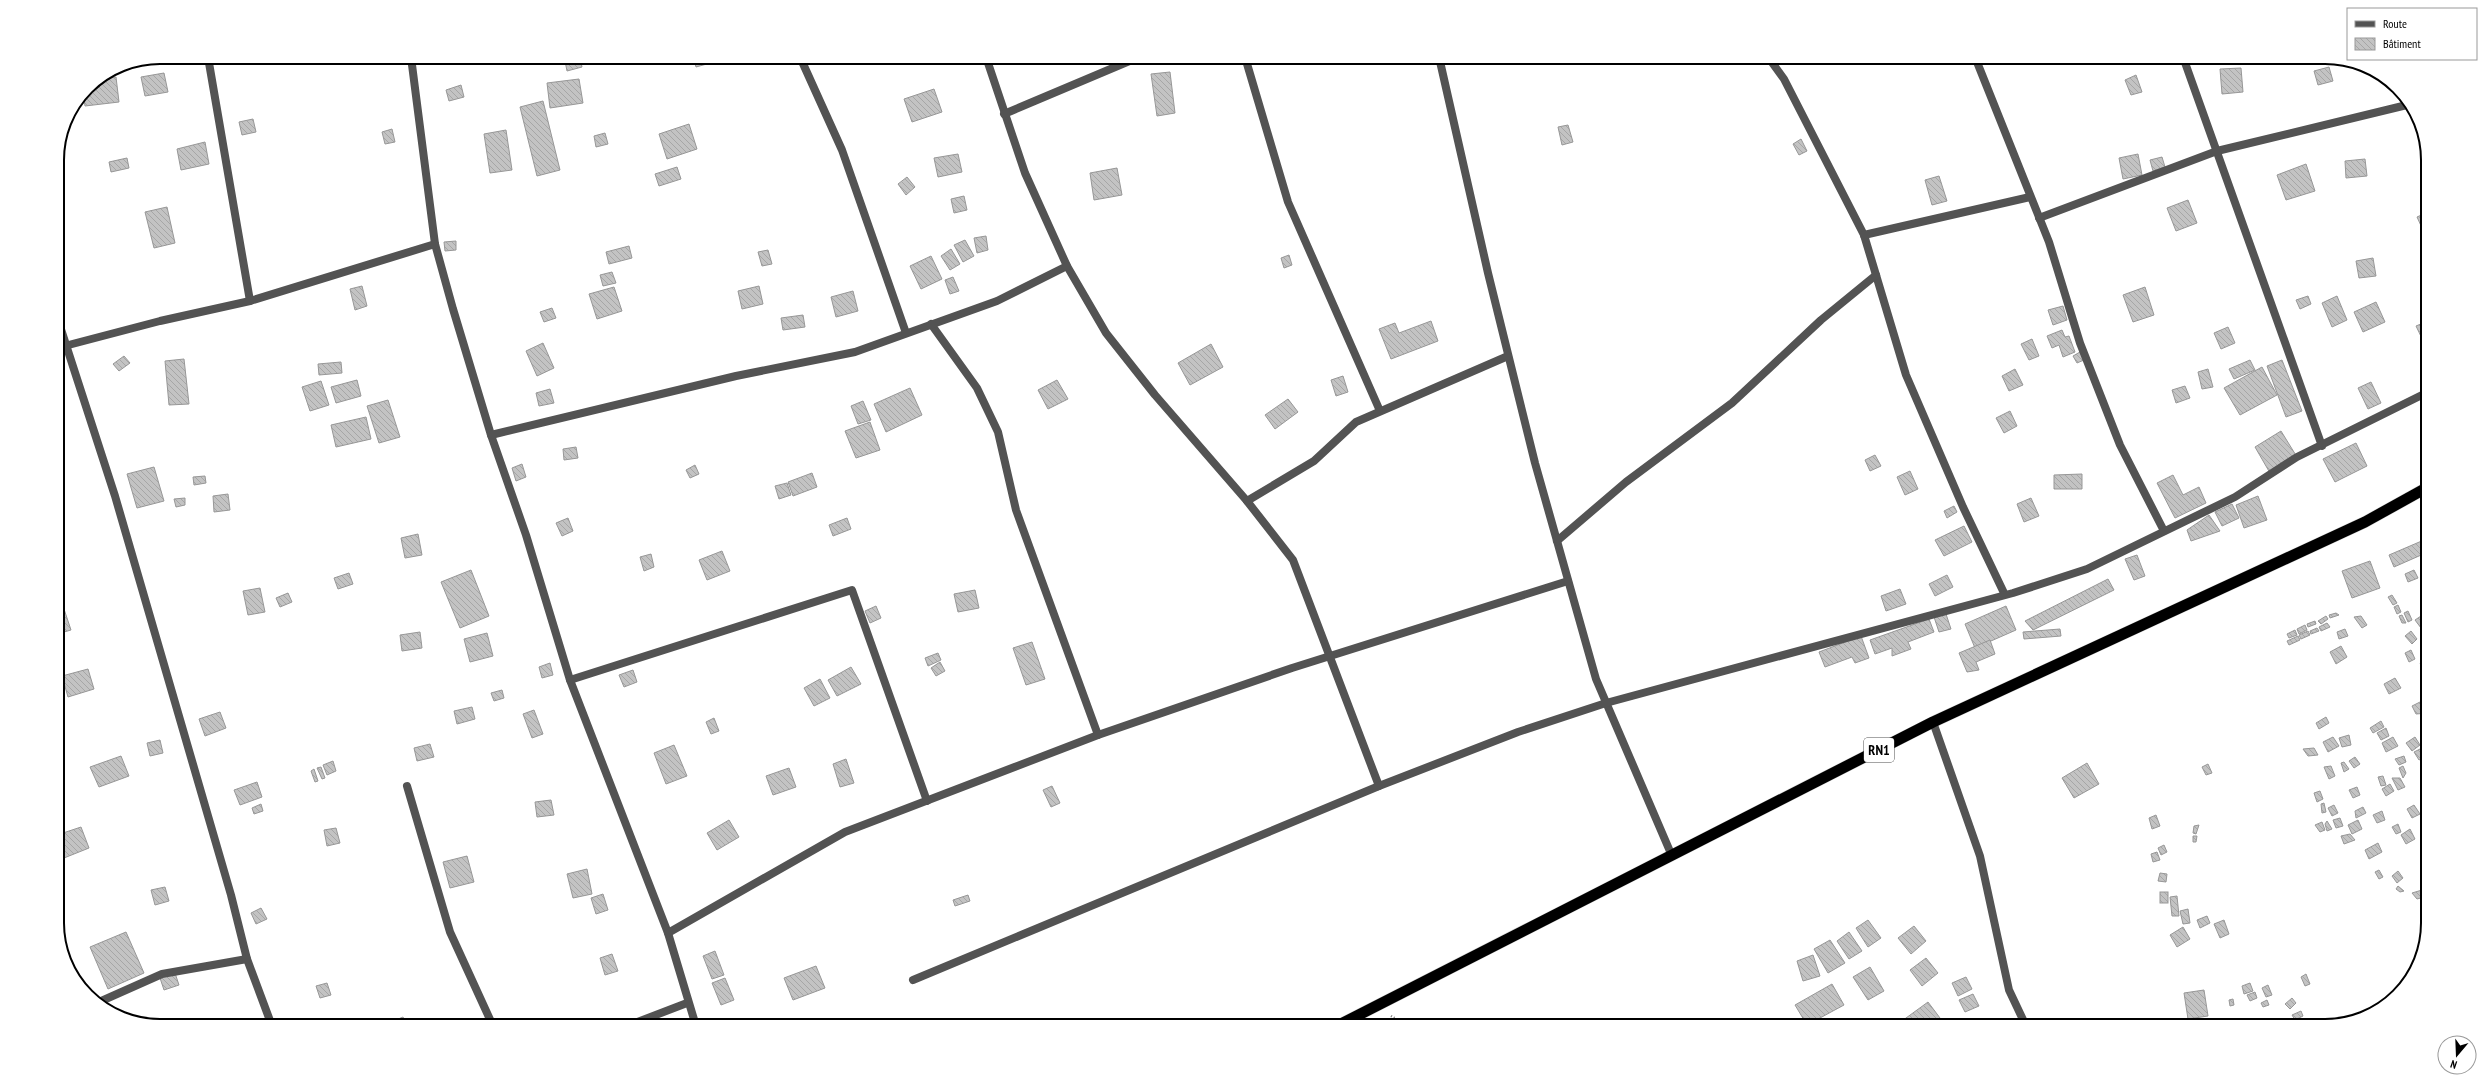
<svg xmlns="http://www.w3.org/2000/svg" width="2485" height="1083" viewBox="0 0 2485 1083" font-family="'PT Sans Narrow',sans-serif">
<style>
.building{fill:url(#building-back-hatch);stroke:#979797}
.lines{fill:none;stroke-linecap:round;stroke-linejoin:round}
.trunk-casing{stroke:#dbdbdb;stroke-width:12}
.path{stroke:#757575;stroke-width:2.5;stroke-dasharray:1 2;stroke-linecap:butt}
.service{stroke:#535353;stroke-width:8}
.minor{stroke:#535353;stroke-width:8}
.trunk{stroke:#000;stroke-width:11}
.labels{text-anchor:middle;stroke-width:3;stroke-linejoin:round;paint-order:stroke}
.shield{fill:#fff;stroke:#4c4c4c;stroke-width:1}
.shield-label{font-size:14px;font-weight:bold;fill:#000}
.rim{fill:none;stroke:#000;stroke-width:2}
</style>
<defs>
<pattern id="building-back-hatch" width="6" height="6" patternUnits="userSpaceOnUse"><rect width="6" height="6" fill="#c3c3c3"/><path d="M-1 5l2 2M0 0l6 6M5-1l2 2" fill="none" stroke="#a6a6a6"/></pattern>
</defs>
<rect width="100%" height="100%" fill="#fff"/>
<g class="building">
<polygon points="693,57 713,57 714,62 696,67"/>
<polygon points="844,57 854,57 855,59 845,62"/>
<polygon points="931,57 946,57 946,58 933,63"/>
<polygon points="580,58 582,67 567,71 565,61"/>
<polygon points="2329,67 2333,81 2318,85 2314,71"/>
<polygon points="2241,68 2243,92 2222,94 2220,69"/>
<polygon points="1170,72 1175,113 1157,116 1151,74"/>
<polygon points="164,73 168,92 145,96 141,77"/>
<polygon points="2136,75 2142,92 2131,95 2125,80"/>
<polygon points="116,77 119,102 85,106 83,93 87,87 99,79"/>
<polygon points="579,79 583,103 550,108 547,83"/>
<polygon points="461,85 464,97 449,101 446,90"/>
<polygon points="934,89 942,112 912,122 904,99"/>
<polygon points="543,101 560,170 537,176 520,107"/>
<polygon points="253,119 256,132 242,135 239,122"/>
<polygon points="689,124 697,149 667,159 659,134"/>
<polygon points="1568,125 1573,142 1562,145 1558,127"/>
<polygon points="392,129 395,142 385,144 382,132"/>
<polygon points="506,130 512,170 490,173 484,134"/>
<polygon points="605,133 608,144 596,147 594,136"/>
<polygon points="1801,139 1807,151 1799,155 1793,144"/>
<polygon points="205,142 209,164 181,170 177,149"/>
<polygon points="958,154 962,172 938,177 934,158"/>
<polygon points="2138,154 2142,175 2123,179 2119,158"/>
<polygon points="2162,157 2165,167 2153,171 2150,160"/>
<polygon points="127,158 129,168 111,172 109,162"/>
<polygon points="2365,159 2367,176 2346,178 2345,161"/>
<polygon points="2306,164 2315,191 2286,200 2277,175"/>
<polygon points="677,167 681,179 659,186 655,174"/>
<polygon points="1117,168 1122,195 1094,200 1090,173"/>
<polygon points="1939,176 1947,201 1932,205 1925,180"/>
<polygon points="907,177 915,187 906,195 898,184"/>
<polygon points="964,196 967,210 954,213 951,199"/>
<polygon points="2188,200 2197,223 2176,231 2167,208"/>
<polygon points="167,207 175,243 154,248 145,212"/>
<polygon points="2428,212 2428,241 2417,217"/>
<polygon points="986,236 988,250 977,253 974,238"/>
<polygon points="965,240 974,256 963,262 954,245"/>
<polygon points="456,241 456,250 445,251 444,242"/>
<polygon points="629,246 632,258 609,264 606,252"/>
<polygon points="951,249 960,264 950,270 941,256"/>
<polygon points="768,250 772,264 762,266 758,252"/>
<polygon points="1289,255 1292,265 1284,268 1281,258"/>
<polygon points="931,256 942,279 921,289 910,266"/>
<polygon points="2373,258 2376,276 2359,278 2356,261"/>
<polygon points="612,272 616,283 603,286 600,275"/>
<polygon points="953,277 959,291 950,294 945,280"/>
<polygon points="362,286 367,306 355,310 350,289"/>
<polygon points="759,286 763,304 742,309 738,291"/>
<polygon points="614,287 622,311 597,319 589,294"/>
<polygon points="2145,287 2154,315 2133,322 2123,295"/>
<polygon points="853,291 858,311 836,317 831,297"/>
<polygon points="2308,296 2311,304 2300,309 2296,300"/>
<polygon points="2337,296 2347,320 2332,327 2322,303"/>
<polygon points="2376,302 2385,322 2363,332 2354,312"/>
<polygon points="2063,306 2067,320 2053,325 2048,310"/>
<polygon points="552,308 556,318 544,322 540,312"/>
<polygon points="803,315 805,327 783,330 781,318"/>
<polygon points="1431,321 1438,341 1391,359 1379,329 1395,323 1399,333"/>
<polygon points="2428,321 2428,348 2427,349 2416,326"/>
<polygon points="2228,327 2235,343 2221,349 2214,333"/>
<polygon points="2062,330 2065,337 2069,336 2075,352 2063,357 2059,345 2052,348 2047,336"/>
<polygon points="2032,339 2039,356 2029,360 2021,344"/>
<polygon points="543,343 554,368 537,376 526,351"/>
<polygon points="1211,344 1223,367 1190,385 1178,363"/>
<polygon points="2080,352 2084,360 2077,363 2073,356"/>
<polygon points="124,356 130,363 119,371 113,364"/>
<polygon points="184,359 189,404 169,405 165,361"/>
<polygon points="2250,360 2255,370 2234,379 2229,369"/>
<polygon points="2282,360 2302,411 2286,417 2267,366"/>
<polygon points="341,362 342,373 319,375 318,364"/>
<polygon points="2262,367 2277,395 2240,415 2224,388"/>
<polygon points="2015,369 2023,385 2009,391 2002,376"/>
<polygon points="2208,369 2213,387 2202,389 2198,372"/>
<polygon points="1343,376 1348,392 1336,396 1331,380"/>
<polygon points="357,380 361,396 336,403 331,387"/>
<polygon points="1057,380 1068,399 1048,409 1038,390"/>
<polygon points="321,381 329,405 310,411 302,387"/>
<polygon points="2371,382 2381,403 2368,409 2358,388"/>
<polygon points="2185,386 2190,398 2176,403 2172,390"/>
<polygon points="910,388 922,415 886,432 874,404"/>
<polygon points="550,389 554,403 539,406 536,393"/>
<polygon points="1288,399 1298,412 1275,429 1265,415"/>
<polygon points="388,400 400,437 379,443 367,406"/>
<polygon points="863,401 871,420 858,424 851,406"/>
<polygon points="2010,411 2017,426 2004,433 1996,418"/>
<polygon points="366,417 371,439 336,447 331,425"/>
<polygon points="870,422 880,450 856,458 845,431"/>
<polygon points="2281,431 2297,457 2270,473 2255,447"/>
<polygon points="2356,443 2367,466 2335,482 2323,459"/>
<polygon points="576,447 578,458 564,460 563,449"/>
<polygon points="1875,455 1881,466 1870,471 1865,460"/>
<polygon points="522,464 526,477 516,481 512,468"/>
<polygon points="695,465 699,474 690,478 686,470"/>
<polygon points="154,467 164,501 137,508 127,474"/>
<polygon points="1910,471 1918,489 1905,495 1897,477"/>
<polygon points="812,473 817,487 793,496 788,482"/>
<polygon points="2082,474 2082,489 2054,489 2054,475"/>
<polygon points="2173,475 2183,495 2199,487 2206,503 2175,518 2157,483"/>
<polygon points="205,476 206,483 194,485 193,477"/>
<polygon points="787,483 791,495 779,499 775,486"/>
<polygon points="228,494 230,510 214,512 213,496"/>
<polygon points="2258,496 2267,520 2244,528 2236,505"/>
<polygon points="185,498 185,505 176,507 174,499"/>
<polygon points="2031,498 2039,516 2024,522 2017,504"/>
<polygon points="2232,504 2239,518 2222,526 2215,512"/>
<polygon points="1954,506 1957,512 1947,518 1944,511"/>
<polygon points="2209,515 2220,531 2191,541 2187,530"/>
<polygon points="568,518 573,531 562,536 556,523"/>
<polygon points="847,518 851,529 833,536 829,525"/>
<polygon points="1964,526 1972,542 1944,556 1935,540"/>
<polygon points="418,534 422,555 405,558 401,538"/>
<polygon points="2424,540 2428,552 2394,567 2389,555"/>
<polygon points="722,551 730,571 707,580 699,560"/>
<polygon points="651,554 654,567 644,571 640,557"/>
<polygon points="2137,555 2145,576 2134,580 2125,559"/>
<polygon points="2370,561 2380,588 2352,598 2342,571"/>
<polygon points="2428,561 2428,572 2427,572 2422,565"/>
<polygon points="471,570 489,616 460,628 441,582"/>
<polygon points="2414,570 2418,578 2408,582 2405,574"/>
<polygon points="349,573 353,584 338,589 334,578"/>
<polygon points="1947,575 1953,587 1935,596 1929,584"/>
<polygon points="2108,579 2114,590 2033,630 2025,621"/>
<polygon points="2428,585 2428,595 2424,588"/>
<polygon points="260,588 265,612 248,615 243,591"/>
<polygon points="1900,589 1906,604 1886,611 1881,596"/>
<polygon points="975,590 979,608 958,612 954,594"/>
<polygon points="288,593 292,602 280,607 276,598"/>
<polygon points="2392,595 2397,603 2393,605 2388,597"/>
<polygon points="2398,605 2401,612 2397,614 2394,607"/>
<polygon points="63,606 71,630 57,634 57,608"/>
<polygon points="876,606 881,618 870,623 865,611"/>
<polygon points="2006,606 2016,630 1975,648 1965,624"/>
<polygon points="2408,611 2412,620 2408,622 2404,613"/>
<polygon points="2336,613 2339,615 2330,618 2329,615"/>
<polygon points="1946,614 1951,629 1939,632 1934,617"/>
<polygon points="2424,614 2426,624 2421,628 2415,620"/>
<polygon points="2402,615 2406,623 2402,623 2399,616"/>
<polygon points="2326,616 2328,619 2321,624 2318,621"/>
<polygon points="2361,616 2367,625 2362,628 2354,617"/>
<polygon points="1929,619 1934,632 1908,642 1911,649 1892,656 1892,648 1875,654 1870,640"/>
<polygon points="2315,621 2316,624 2308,627 2307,624"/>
<polygon points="2327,623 2330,627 2321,631 2319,627"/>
<polygon points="2305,625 2307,630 2299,634 2297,629"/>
<polygon points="2317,628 2319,631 2311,634 2310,631"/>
<polygon points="2060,629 2061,636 2024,639 2023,632"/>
<polygon points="2345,629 2348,636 2339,639 2337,632"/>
<polygon points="2295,630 2297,635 2289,638 2287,634"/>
<polygon points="2308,631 2310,635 2301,639 2299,635"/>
<polygon points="2411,631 2417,639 2412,644 2405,636"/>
<polygon points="420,632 422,648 402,651 400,635"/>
<polygon points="487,633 493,656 470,662 464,639"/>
<polygon points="1861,636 1869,658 1855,663 1852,657 1825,667 1819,652"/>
<polygon points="2298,636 2300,640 2289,645 2287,641"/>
<polygon points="2428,638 2428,647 2423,648 2421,640"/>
<polygon points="1990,640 1995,654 1976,662 1979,670 1967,672 1959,653"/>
<polygon points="1032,642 1045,679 1026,685 1013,648"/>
<polygon points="2341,646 2347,657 2336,664 2330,652"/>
<polygon points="2411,650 2415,659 2409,662 2405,653"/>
<polygon points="938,653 941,660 928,666 925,658"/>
<polygon points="2428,659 2428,668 2424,670 2420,663"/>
<polygon points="940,662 945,671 936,676 931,668"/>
<polygon points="550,663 553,675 542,678 539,667"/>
<polygon points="851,667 861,684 837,696 828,680"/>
<polygon points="88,669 94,689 68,697 62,676"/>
<polygon points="633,670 637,682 624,687 619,675"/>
<polygon points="2395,678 2401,688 2389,694 2384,684"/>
<polygon points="820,679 830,698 814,706 804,688"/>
<polygon points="502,690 504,698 494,701 491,693"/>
<polygon points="2422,701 2428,713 2416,714 2412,706"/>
<polygon points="472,707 475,719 457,724 454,711"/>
<polygon points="534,710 543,734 532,738 523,714"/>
<polygon points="220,712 226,728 205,736 199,719"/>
<polygon points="2326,717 2329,723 2319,729 2316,723"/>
<polygon points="714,718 719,731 711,734 706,722"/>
<polygon points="2381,721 2384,727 2373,733 2370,728"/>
<polygon points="2386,728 2389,736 2381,740 2377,733"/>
<polygon points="2349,735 2351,745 2342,747 2339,738"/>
<polygon points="2333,737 2339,746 2328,752 2323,742"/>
<polygon points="2393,737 2398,746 2386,752 2382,743"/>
<polygon points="2415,737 2420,745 2412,751 2406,743"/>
<polygon points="160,740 163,753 150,756 147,743"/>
<polygon points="430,744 434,757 417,761 414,748"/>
<polygon points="674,745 687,776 666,784 654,753"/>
<polygon points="2314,748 2318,755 2308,756 2303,749"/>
<polygon points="2420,749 2425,757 2419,760 2414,752"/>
<polygon points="121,756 129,776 99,787 90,767"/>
<polygon points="2404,756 2406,762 2399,765 2395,759"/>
<polygon points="2355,757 2360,764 2354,768 2349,761"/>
<polygon points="846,759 854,783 840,787 833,764"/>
<polygon points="333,761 336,771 327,775 323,765"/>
<polygon points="2344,762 2349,769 2344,772 2341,763"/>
<polygon points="2087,763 2099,784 2074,798 2062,778"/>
<polygon points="2208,764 2212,773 2206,775 2202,767"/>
<polygon points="2331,766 2335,776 2329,779 2324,767"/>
<polygon points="2403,766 2406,773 2403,778 2399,768"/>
<polygon points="321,767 325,778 322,779 317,768"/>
<polygon points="789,768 796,787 773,795 766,776"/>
<polygon points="314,769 318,781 315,782 311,771"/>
<polygon points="2383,776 2386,785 2381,786 2378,777"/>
<polygon points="2428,777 2428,788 2427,788 2422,781"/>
<polygon points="2392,778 2400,778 2405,787 2398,790"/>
<polygon points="257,782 262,797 240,805 234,790"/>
<polygon points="2390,784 2394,791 2386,796 2382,789"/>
<polygon points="1052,786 1060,803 1051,807 1043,790"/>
<polygon points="2357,787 2360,795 2353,798 2349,790"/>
<polygon points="2320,791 2323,799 2317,802 2314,793"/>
<polygon points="551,800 554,815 537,817 535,802"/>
<polygon points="2324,803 2326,812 2322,813 2321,804"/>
<polygon points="261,804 263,811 254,814 252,808"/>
<polygon points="2334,805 2338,813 2332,816 2328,808"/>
<polygon points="2414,805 2420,814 2412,818 2407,809"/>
<polygon points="2363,807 2366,813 2356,818 2355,811"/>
<polygon points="2382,811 2385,820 2377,823 2373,815"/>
<polygon points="2156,815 2160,826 2152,829 2149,818"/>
<polygon points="2340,818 2343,826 2336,828 2333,820"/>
<polygon points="729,820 739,837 717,850 707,833"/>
<polygon points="2358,820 2362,829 2352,834 2348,825"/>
<polygon points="2327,821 2332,829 2327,831 2325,824"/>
<polygon points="2322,822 2325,830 2320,832 2315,825"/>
<polygon points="2398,824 2401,832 2396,834 2392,827"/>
<polygon points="2199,825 2196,834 2193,833 2194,826"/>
<polygon points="81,827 89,848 64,858 57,835"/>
<polygon points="336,828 340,843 327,846 324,830"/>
<polygon points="2410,829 2415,839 2406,844 2401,835"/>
<polygon points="2350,834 2355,840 2344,844 2341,836"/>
<polygon points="2193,836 2197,836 2196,842 2193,842"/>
<polygon points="2378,843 2382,852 2369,859 2365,850"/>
<polygon points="2164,845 2167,852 2161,855 2158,848"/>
<polygon points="2157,852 2160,860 2153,862 2151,854"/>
<polygon points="467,856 474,882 450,888 443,862"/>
<polygon points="587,869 592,894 573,898 567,874"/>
<polygon points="2379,870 2383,877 2379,879 2375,872"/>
<polygon points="2398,871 2403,878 2397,883 2392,876"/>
<polygon points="2160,873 2167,874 2166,882 2158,881"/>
<polygon points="2398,886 2404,891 2400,892 2396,889"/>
<polygon points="165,887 169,901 155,905 151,890"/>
<polygon points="2422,890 2428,896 2417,899 2412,893"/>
<rect x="2160" y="892" width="8" height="11"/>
<polygon points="603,894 608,910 596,914 591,898"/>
<polygon points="968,895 970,901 955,906 953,900"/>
<polygon points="2177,896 2179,916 2172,916 2170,897"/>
<polygon points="2428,896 2428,905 2427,906 2423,898"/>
<polygon points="261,908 267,919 256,924 251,913"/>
<polygon points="2188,909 2190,923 2183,924 2180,911"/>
<polygon points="2207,916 2210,923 2200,928 2197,920"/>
<polygon points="1868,920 1881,938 1868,947 1856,928"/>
<polygon points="2224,920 2229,934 2220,938 2214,924"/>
<polygon points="1914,926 1926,941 1911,954 1898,938"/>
<polygon points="2183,927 2190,939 2177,947 2170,935"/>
<polygon points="126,932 144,973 108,989 90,947"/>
<polygon points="1849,932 1862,951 1849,959 1837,941"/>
<polygon points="1830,940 1845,963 1828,973 1814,949"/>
<polygon points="715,951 724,975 712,979 703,956"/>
<polygon points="612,954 618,971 605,975 600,958"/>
<polygon points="1813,955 1820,976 1803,981 1797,961"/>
<polygon points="1926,958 1938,973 1922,986 1910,970"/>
<polygon points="816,966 825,988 793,1000 784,978"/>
<polygon points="1870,967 1884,991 1868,1000 1853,977"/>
<polygon points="175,973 179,985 164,990 160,978"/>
<polygon points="2306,974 2310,984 2305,986 2301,977"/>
<polygon points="1966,977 1972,989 1958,996 1952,983"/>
<polygon points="725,978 734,1000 721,1005 712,983"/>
<polygon points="327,983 331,995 320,998 316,986"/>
<polygon points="2250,983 2253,991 2244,994 2242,986"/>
<polygon points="1832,984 1844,1005 1807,1025 1795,1005"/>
<polygon points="2268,985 2272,995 2266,997 2262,988"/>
<polygon points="2204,990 2208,1016 2188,1019 2184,993"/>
<polygon points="2255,992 2257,998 2250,1001 2247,995"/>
<polygon points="1973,994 1979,1006 1965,1012 1959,1000"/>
<polygon points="2292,998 2296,1003 2290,1009 2285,1004"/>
<polygon points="2233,999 2234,1005 2230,1006 2229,1000"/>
<polygon points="2267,1000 2269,1005 2263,1007 2261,1003"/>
<polygon points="1928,1002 1946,1026 1895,1026"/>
<polygon points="2301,1011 2303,1016 2295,1020 2292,1015"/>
<polygon points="403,1017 408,1026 393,1026 391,1022"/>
</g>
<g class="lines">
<defs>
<polyline id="trunk" points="1337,1026 1933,722 2365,522 2428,487"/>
</defs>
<use href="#trunk" class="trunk-casing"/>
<polyline class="path" points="1391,1016 1408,1026"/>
<polyline class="service" points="1933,722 1980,856 2009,990 2026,1026"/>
<g class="minor">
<polyline points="208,57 250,301"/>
<polyline points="411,57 435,244 453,309 491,435 526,535 570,680 668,933 696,1026"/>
<polyline points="800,57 842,150 906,333"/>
<polyline points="986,57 1025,173 1067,266 1106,333 1155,395 1247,501 1293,560 1379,786"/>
<polyline points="1245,57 1288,202 1380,411"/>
<polyline points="1439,57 1488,273 1535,463 1596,679 1672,856"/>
<polyline points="1768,57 1784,79 1864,235 1906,375 1963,507 2004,593"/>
<polyline points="1975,57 2049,242 2080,343 2120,445 2164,531"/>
<polyline points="2183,57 2322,446"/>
<polyline points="1004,114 1139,57"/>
<polyline points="2039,218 2217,151 2411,104"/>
<polyline points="1864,235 2030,197"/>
<polyline points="57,317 115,496 231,895 247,959 272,1026"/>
<polyline points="931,324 977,388 998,432 1016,510 1098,735"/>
<polyline points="57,348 160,321 250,301 435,244"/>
<polyline points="491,435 736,376 855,352 997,301 1067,266"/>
<polyline points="1247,501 1314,461 1356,422 1508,356"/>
<polyline points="1557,541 1626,482 1732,403 1821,320 1876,275"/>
<polyline points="570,680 852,590 927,801"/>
<polyline points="407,786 450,932 493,1026"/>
<polyline points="668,933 845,832 1098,735 1292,668 1568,581"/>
<polyline points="913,980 1379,786 1518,732 1606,703 2013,593 2087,569 2235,497 2297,457 2428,392"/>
<polyline points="99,1002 162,974 247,959"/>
<polyline points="627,1026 687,1003"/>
</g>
<use href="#trunk" class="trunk"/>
</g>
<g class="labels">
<rect class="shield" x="1864" y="738" width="30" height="24" rx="3"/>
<g class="shield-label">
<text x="1879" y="755">RN1</text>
</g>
</g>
<path d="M0 0H2485V1083H0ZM160 64H2325A96 96 0 0 1 2421 160V923A96 96 0 0 1 2325 1019H160A96 96 0 0 1 64 923V160A96 96 0 0 1 160 64Z" fill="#fff" fill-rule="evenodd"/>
<path class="rim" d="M160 64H2325A96 96 0 0 1 2421 160V923A96 96 0 0 1 2325 1019H160A96 96 0 0 1 64 923V160A96 96 0 0 1 160 64Z"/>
<rect x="2347" y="8" width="130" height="52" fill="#ffffff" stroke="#999999"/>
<rect x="2355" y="21" width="20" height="6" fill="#535353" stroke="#999999"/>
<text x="2383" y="28" font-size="12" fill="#000000">Route</text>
<rect x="2355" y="38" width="20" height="12" fill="url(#building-back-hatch)" stroke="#999999"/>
<text x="2383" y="48" font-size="12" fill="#000000">Bâtiment</text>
<g transform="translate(2457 1055) rotate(199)"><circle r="19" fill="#ffffff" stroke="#999999"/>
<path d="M0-3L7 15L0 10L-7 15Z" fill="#000000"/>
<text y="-6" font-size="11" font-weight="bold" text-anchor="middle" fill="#000000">N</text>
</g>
</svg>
